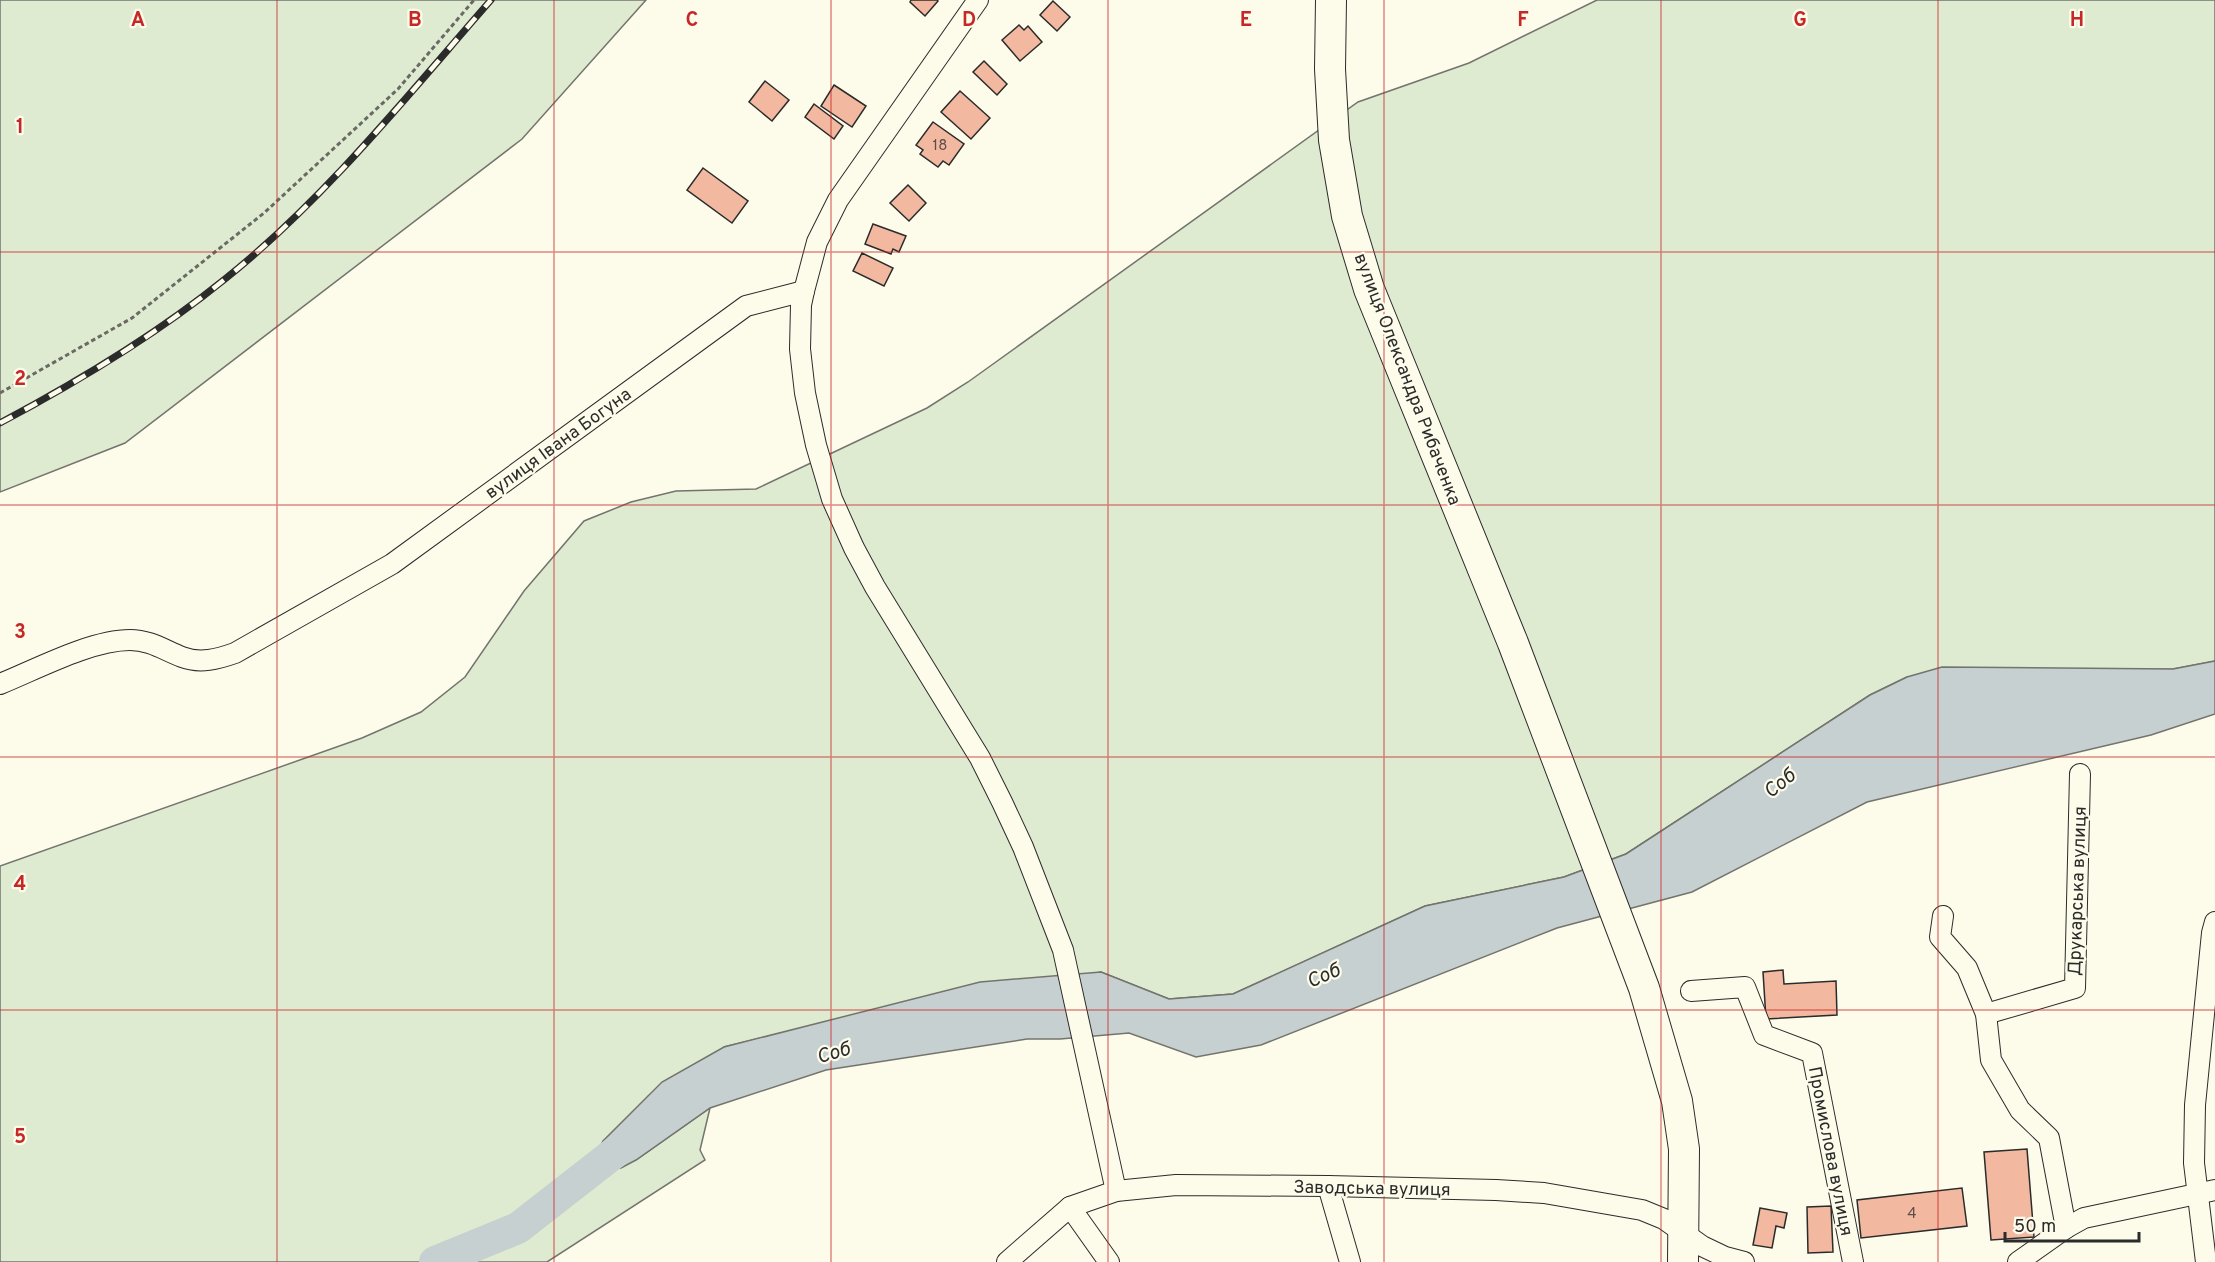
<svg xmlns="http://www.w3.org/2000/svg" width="2215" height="1262" viewBox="0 0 2215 1262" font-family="Overpass,sans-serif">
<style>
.green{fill:#deebd1;stroke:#74746e;stroke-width:1.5}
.water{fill:#c7d0d0;stroke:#74746e;stroke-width:1.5}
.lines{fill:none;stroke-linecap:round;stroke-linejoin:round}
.river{stroke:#c7d0d0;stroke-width:32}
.building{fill:#f2b8a0;stroke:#2b2b2b;stroke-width:1.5}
.minor-casing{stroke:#2b2b2b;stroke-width:22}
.highway-casing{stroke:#2b2b2b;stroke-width:32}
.path{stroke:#6a6964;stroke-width:3;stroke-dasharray:4.5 3;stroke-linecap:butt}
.minor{stroke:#fdfbea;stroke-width:20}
.highway{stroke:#fdfbea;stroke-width:30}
.rail-casing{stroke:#2b2b2b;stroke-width:7}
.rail{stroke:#fdfbea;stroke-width:4.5;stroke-dasharray:14;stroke-linecap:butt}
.grid{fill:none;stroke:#c62828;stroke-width:1.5;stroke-opacity:0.55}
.labels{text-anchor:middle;stroke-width:4.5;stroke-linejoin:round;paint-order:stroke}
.number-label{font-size:15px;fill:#5d4e48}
.street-label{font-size:18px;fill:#2b2b2b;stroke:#fdfbea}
.water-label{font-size:20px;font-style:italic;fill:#2b2b2b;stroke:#fdfbea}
.grid-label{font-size:20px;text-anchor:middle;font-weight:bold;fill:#c62828;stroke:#fdfbea;stroke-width:4.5;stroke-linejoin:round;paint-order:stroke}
</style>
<rect width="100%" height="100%" fill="#fdfbea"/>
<g class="green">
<polygon points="0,0 646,0 522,139 125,443 0,492"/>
<polygon points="1597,0 2215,0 2215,661 2173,669 1907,677 1870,695 1626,854 1564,877 1425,906 1233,994 1169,999 1101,972 781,1033 724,1047 636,1160 710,1108 700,1150 705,1160 547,1262 0,1262 0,866 362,738 421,712 465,677 524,591 584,521 631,502 676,491 756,489 927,408 968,382 1358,102 1469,63"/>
</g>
<polygon class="water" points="2215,661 2215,714 2151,735 1867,802 1692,892 1557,928 1261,1045 1196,1057 1129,1033 1060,1039 1027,1039 826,1070 710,1108 636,1160 621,1168 593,1170 596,1156 603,1141 662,1082 724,1047 980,982 1101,972 1169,999 1233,994 1425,906 1564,877 1626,854 1870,695 1907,677 1942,667 2173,669"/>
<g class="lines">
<polyline class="river" points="435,1262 518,1228 627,1143"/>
</g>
<g class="building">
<polygon points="911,0 937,0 938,1 925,16 910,2"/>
<polygon points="1053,1 1070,17 1057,31 1040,15"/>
<polygon points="1019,25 1024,30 1028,26 1042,42 1020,61 1002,40"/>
<polygon points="984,61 1007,84 997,95 973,72"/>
<polygon points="765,81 789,100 772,121 749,102"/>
<polygon points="834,85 866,106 852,127 821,106"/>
<polygon points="960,91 990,118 971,139 941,112"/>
<polygon points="814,104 843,126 834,139 805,117"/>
<polygon points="933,122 964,144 949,165 943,161 938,167 920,154 923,150 916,145"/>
<polygon points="703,168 748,201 732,223 687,190"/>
<polygon points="908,185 926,203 909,221 890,203"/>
<polygon points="873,224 906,236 899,252 893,249 891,254 865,244"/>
<polygon points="862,253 893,268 884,286 853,271"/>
<polygon points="1783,970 1784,984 1836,981 1837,1015 1766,1019 1763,972"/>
<polygon points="2027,1149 2034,1237 1991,1240 1984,1152"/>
<polygon points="1962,1188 1967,1226 1861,1238 1857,1200"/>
<polygon points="1831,1206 1833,1252 1808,1253 1807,1207"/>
<polygon points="1760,1208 1787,1213 1784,1228 1776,1226 1772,1248 1753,1245"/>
</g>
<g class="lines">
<defs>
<g id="minor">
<polyline points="978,0 838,200 817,242 804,291 801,305 800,349 805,393 816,445 832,499 854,548 875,587 980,758 1002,802 1023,847 1063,950 1116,1191"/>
<path d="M0,684C37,669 91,640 130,640C150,640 164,650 182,657C200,664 218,659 235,653L392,564L746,306L804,291"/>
<polyline points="1943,916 1940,937 1967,968 1986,1014 1991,1060 2020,1110 2049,1138 2066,1228"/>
<polyline points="1691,991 1745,987 1764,1035 1812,1053 1853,1262"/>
<polyline points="1986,1014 2075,988 2080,774"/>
<polyline points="1328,1186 1350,1262"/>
<polyline points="1070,1207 1109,1262"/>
<polyline points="1007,1262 1070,1207 1116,1191 1176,1185 1328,1186 1496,1190 1544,1193 1642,1210 1664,1219 1702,1246 1725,1257 1744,1262"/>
<polyline points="2018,1262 2066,1228 2084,1218 2215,1190"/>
<polyline points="2206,1262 2194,1163 2195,1105 2212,933 2215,922"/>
</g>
<polyline id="highway" points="1331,0 1330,69 1334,140 1347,216 1369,289 1513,643 1644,988 1677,1101 1684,1149 1683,1262"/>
</defs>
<use href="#minor" class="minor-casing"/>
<use href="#highway" class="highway-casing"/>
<polyline class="path" points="0,393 132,318 264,213 398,89 474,0"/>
<use href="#minor" class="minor"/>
<use href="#highway" class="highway"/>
<defs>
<path id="rail" d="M0,423C79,381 156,335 225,279C324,200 408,95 491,0"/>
</defs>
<use href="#rail" class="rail-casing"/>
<use href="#rail" class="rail"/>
</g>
<path class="grid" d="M277,0V1262M554,0V1262M831,0V1262M1108,0V1262M1384,0V1262M1661,0V1262M1938,0V1262M0,252H2215M0,505H2215M0,757H2215M0,1010H2215"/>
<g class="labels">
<g class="number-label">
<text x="940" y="150">18</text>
<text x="1912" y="1218">4</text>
</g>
<g class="street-label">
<text transform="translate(1408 379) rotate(69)" y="6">вулиця Олександра Рибаченка</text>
<text transform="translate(558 443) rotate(-36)" y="6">вулиця Івана Богуна</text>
<text transform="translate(2077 891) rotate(-88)" y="6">Друкарська вулиця</text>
<text transform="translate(1831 1151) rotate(79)" y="6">Промислова вулиця</text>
<text transform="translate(1372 1188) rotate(1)" y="6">Заводська вулиця</text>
</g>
<g class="water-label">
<text transform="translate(1779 783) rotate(-39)" y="7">Соб</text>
<text transform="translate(1323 975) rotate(-24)" y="7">Соб</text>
<text transform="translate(833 1052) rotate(-16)" y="7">Соб</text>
</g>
</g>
<g class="grid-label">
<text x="138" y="26">A</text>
<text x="415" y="26">B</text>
<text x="692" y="26">C</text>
<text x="969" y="26">D</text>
<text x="1246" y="26">E</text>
<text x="1523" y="26">F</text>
<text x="1800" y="26">G</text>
<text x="2077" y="26">H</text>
<text x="20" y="133">1</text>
<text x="20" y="385">2</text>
<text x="20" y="638">3</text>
<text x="20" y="890">4</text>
<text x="20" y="1143">5</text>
</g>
<path d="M2005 1232v9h134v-9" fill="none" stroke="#2b2b2b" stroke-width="3"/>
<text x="2014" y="1232" font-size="18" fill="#2b2b2b" stroke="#fdfbea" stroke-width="4.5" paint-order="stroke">50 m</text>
</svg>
